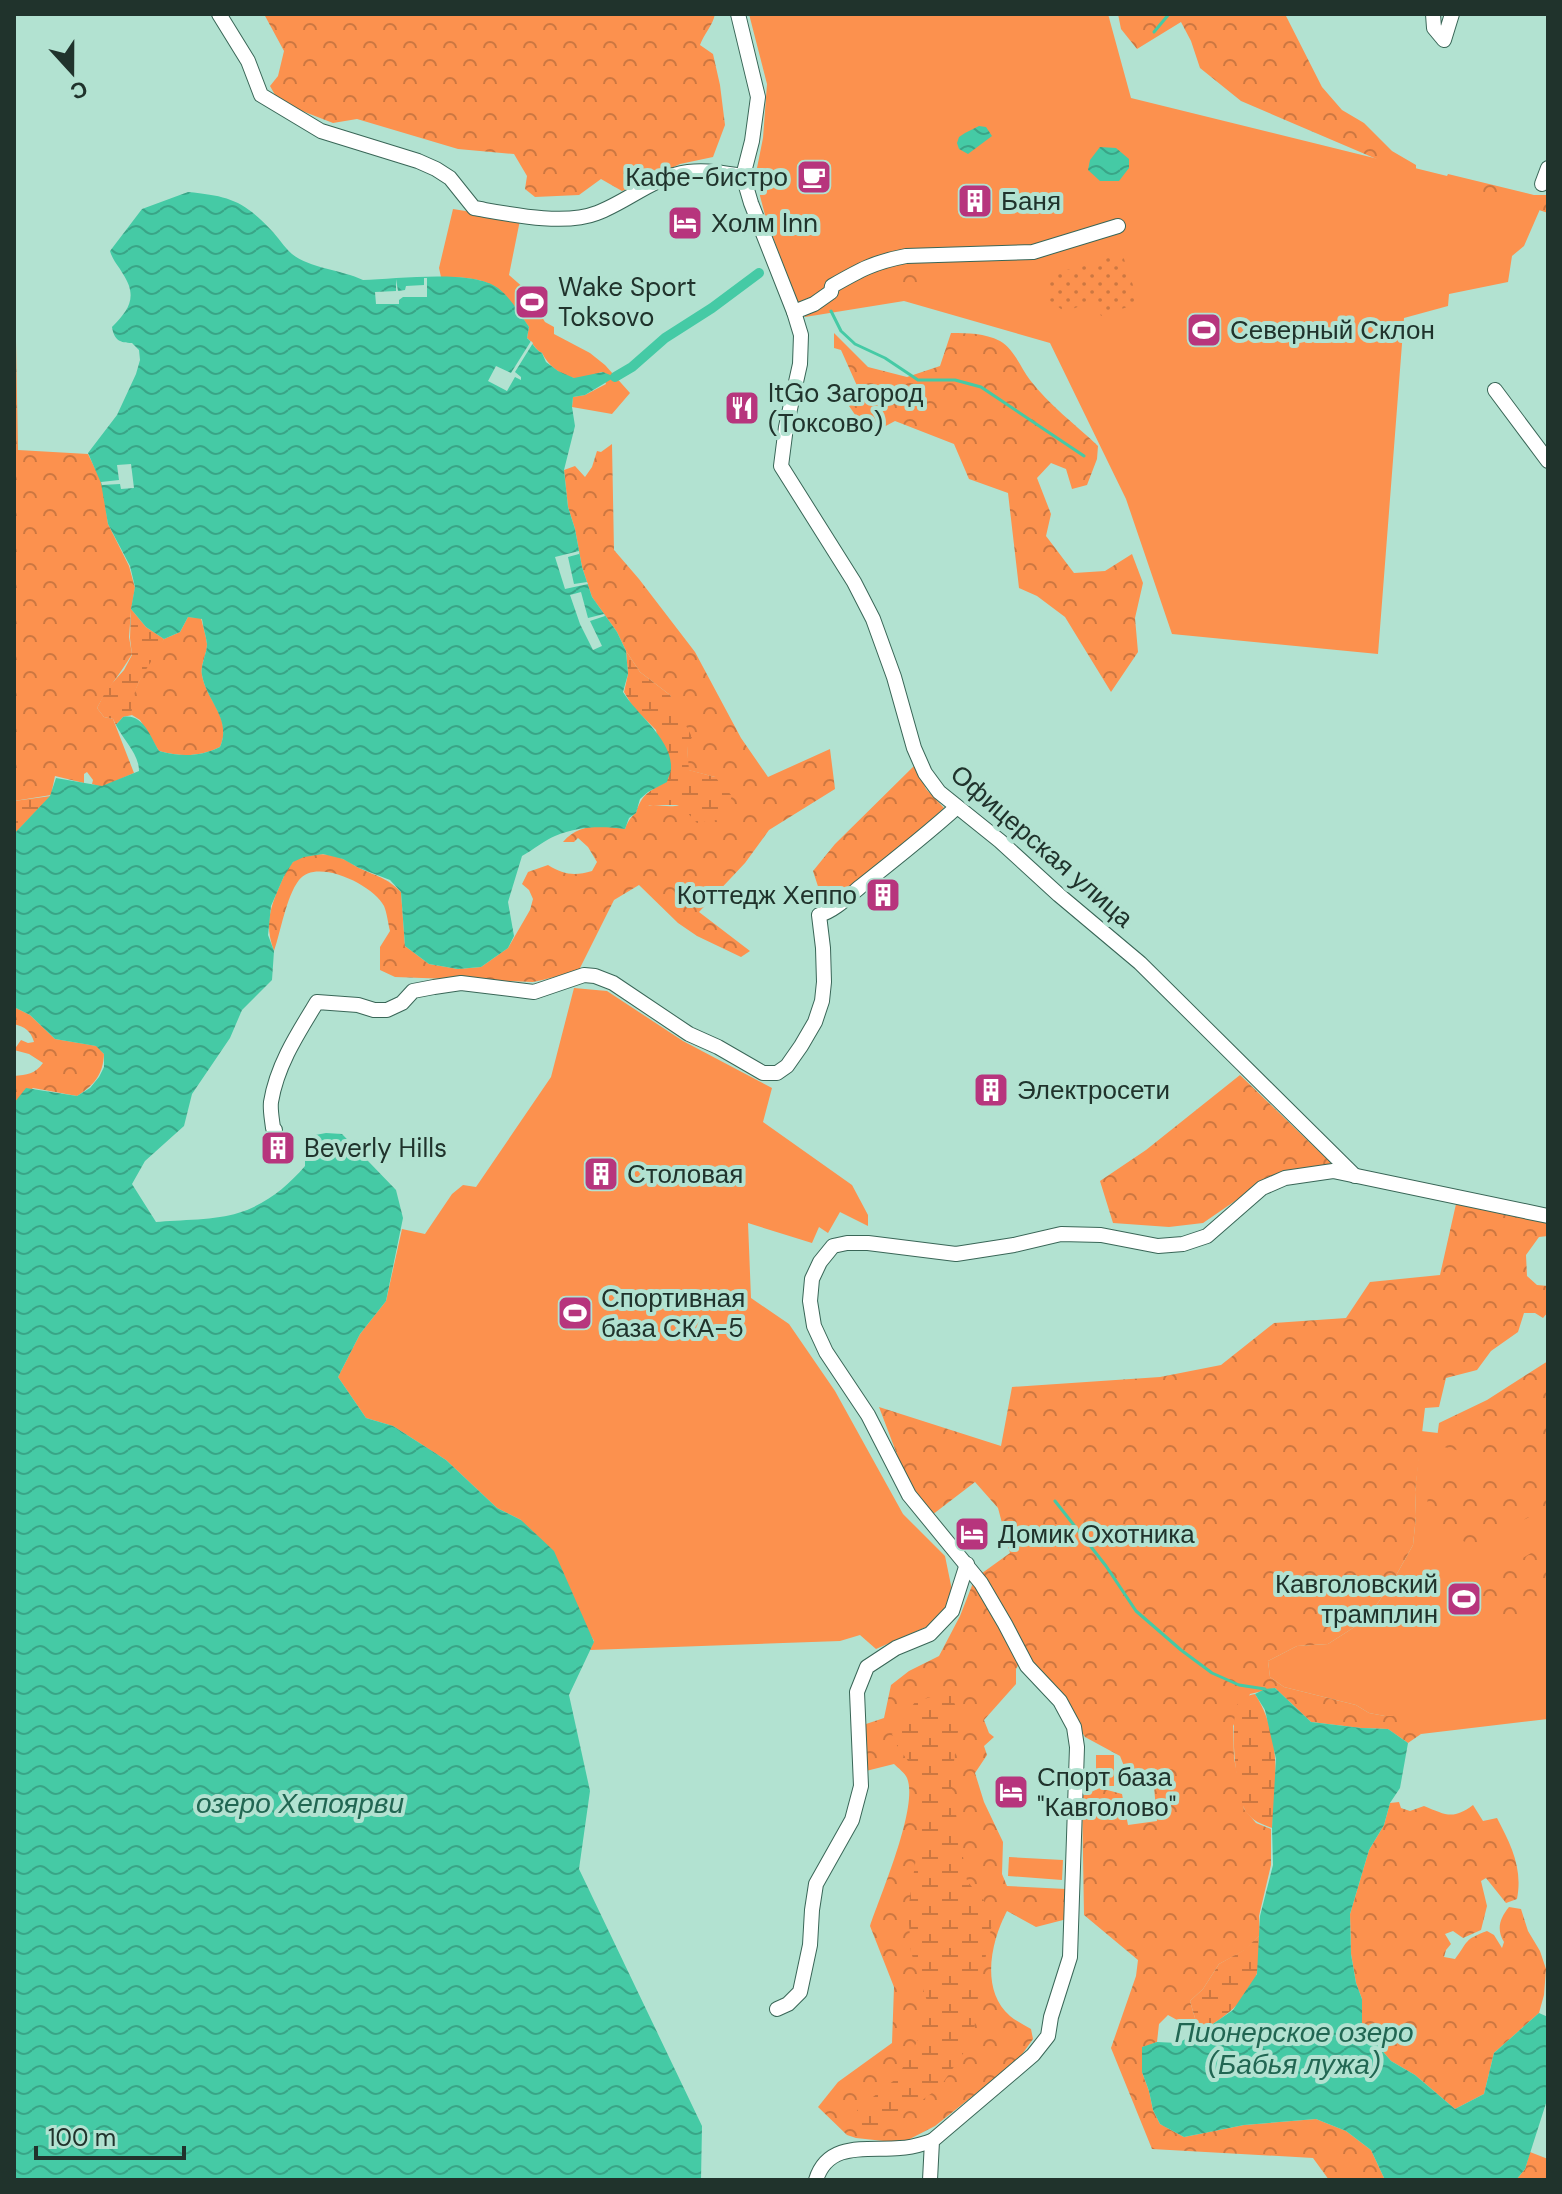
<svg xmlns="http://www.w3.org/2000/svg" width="1562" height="2194" viewBox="0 0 1562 2194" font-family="'DM Sans',sans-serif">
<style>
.grass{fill:#fc914e}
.forest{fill:url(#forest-crowns)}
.wetland{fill:url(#wetland-marsh)}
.park{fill:url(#park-dots)}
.water{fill:url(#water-waves)}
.pier{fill:#b2e2d1}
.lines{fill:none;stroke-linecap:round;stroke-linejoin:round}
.stream{stroke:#45caa5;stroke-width:3}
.canal{stroke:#45caa5;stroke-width:10}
.minor-casing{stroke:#396657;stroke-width:16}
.minor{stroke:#fff;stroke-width:14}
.labels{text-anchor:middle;stroke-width:8;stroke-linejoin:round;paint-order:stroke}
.poi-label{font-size:26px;fill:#20332c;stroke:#b2e2d1;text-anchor:start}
.street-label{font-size:26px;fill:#20332c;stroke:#b2e2d1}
.water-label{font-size:28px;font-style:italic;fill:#216652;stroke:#b2e2d1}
</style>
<defs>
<pattern id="forest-crowns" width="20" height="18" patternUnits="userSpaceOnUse" patternTransform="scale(2)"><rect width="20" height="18" fill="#fc914e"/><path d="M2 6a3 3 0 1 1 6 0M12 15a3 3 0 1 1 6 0" fill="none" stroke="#cc7741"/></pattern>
<pattern id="wetland-marsh" width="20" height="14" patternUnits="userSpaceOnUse" patternTransform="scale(2)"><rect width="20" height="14" fill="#fc914e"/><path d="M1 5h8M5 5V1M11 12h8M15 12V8" fill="none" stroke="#cc7741"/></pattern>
<pattern id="park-dots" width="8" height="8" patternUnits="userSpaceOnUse" patternTransform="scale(2)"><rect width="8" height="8" fill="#fc914e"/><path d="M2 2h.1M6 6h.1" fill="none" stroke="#cc7741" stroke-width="1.8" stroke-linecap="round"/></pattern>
<pattern id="water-waves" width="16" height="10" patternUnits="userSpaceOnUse" patternTransform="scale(2)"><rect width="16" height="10" fill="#45caa5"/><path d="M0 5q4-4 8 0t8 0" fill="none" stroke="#39a587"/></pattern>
</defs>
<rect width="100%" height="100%" fill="#b2e2d1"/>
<g class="grass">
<polygon points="749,14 1108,14 1131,98 1544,200 1524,246 1512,256 1508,282 1449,294 1448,306 1404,318 1378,654 1172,634 1126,499 1050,343 904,301 805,317 791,287 765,215 759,192 757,168 763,138 767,84"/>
<path d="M453,209L520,220L509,275L525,289L545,322L554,327V334L590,353L605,365L630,393L612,414L572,407L573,397L585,395L606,384L602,372C595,374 582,379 574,378C561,376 548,365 542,353C535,350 533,342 527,338L529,327C499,285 494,277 441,277L439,268Z"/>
<polygon points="574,988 607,991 683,1041 772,1088 763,1122 852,1185 868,1215 868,1226 840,1212 828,1233 819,1227 812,1243 748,1223 751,1298 789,1324 835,1391 903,1514 945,1556 953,1595 935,1623 876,1649 860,1635 840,1641 590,1650 594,1641 521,1520 497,1508 446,1460 393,1426 366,1418 338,1377 360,1334 386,1301 402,1229 425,1234 452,1194 463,1185 476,1187 551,1077"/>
<polygon points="1421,1431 1438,1433 1548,1432 1548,1719 1421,1734 1385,1716 1369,1713 1356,1705 1284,1687 1270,1677 1268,1661 1297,1646 1328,1644 1367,1619 1394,1579 1413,1545 1416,1516 1415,1492"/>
<rect x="1096" y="1755" width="18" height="31"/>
<polygon points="1009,1857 1063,1860 1062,1880 1008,1876"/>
</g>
<g class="forest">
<path d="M264,14H715C713,25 704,34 700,45L713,54L720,85L725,125L713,157L680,164L622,191L601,179L579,195L535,197L525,189L527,176L514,154L458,149L357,119L333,123L279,102L270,86L278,76L284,51Z"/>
<polygon points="1118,14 1285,14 1322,87 1342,110 1364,123 1392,151 1416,165 1416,170 1407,172 1241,101 1200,68 1191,41 1181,22 1137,49 1121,29"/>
<polygon points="1448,174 1534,195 1548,195 1548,213 1448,180 1446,178"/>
<path d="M14,232L18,450L88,454L102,483L108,524L129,566L135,588L131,610L129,637L132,654C121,673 107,689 97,708L104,717L113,719L134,773L102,787L92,784L93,780L87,772L84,774V783L55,776L51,795L14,801Z"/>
<polygon points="891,269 931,270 931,286 893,283"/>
<path d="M834,333L868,367L907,377L940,366L951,333C969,333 984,333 1000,341C1014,349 1021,368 1030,380C1049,405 1075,424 1098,446L1097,459L1087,485L1072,489L1066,469L1051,463L1037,478L1051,514L1046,536L1074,573L1105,571L1132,554L1143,583L1135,618L1138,652L1111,692L1065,617L1037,596L1019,588L1008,493L969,479L954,444L895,421L869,435L849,406L858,388L841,350L834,348Z"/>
<path d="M612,444L614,550L639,579L695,652L741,738L768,777L830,749L835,789L769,830L745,863L699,912L750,951L741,957L697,936L678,923L639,885L614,900L578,972C562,974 549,979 533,982L395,977L380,970V947L390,931C388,923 387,913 384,906C374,885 316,857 299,880C286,897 281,931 274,951C266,929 268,914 277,892C281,883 285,872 291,864C302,851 329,853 343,859C349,861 354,866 359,868C378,877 386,877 401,892L405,946L429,964L458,969L481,967L508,948L530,910L533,899L529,890L522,884L528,872L548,865C564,875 575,876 592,871L597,862L588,847L578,838L574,842H563C580,822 602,826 625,829C629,817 640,806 653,805C662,805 671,808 679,805C690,801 706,784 715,777L688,770L687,746L670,695L640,672L626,651L617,632L592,597L582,567L575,529L568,507L564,470L575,466L585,477L592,467L597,451L601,452Z"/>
<path d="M188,617L201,618C203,627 206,635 207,644C207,654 200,665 202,675C207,702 233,719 220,747C199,757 181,757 159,751L140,720L132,715L130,701L150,658L164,639L180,632Z"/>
<polygon points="915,765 926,789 944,808 892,855 824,905 813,871 835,844"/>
<path d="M14,1007L30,1015L55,1039L97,1046L104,1054C103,1075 94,1085 77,1096L33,1088L14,1103V1076C27,1075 35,1074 43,1063L29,1054L14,1050L21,1040L28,1043L34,1042C31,1031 25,1027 14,1024Z"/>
<polygon points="1240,1075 1332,1164 1270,1177 1203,1223 1169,1227 1113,1223 1100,1181 1146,1150"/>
<polygon points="1456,1204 1548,1223 1548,1236 1539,1237 1526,1255 1527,1276 1537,1285 1548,1286 1548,1312 1543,1318 1535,1313 1524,1313 1518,1332 1491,1351 1477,1370 1446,1378 1439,1407 1425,1408 1415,1492 1416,1516 1413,1545 1394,1579 1367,1619 1328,1644 1297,1646 1268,1661 1270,1677 1284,1687 1356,1705 1369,1713 1385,1716 1404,1716 1414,1723 1421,1734 1408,1743 1388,1729 1361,1728 1311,1722 1275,1688 1250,1694 1233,1726 1234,1758 1244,1809 1256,1823 1271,1829 1271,1865 1259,1916 1260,1935 1245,1950 1219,1964 1203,1989 1190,2001 1199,2032 1168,2015 1159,2024 1157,2042 1142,2048 1142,2072 1149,2091 1153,2110 1160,2124 1184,2137 1244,2125 1316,2119 1346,2131 1371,2150 1385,2180 1329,2180 1313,2158 1152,2149 1111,2048 1136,1976 1138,1960 1084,1915 1082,1796 1100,1788 1122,1794 1128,1825 1157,1821 1153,1775 1128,1776 1120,1756 1085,1737 1056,1690 1036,1675 978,1576 1010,1553 998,1508 975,1482 932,1515 912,1494 879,1407 1001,1446 1012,1387 1160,1377 1221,1365 1274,1323 1346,1318 1370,1282 1440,1275"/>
<polygon points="1548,1361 1548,1461 1488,1458 1436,1445 1439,1423 1487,1400"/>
<polygon points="1438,1472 1445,1476 1472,1482 1487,1481 1506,1476 1548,1480 1548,1507 1475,1546 1432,1528 1426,1514 1430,1477"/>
<path d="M1548,1543V1606L1513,1618L1491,1620L1483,1613L1490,1604L1481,1598L1469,1596C1492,1575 1521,1559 1548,1543Z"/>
<path d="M973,1583H976L1020,1662L1016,1669V1684L984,1720L989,1733L994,1737L984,1746L987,1755L975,1773L984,1802L1003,1842L1002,1874L1007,1886L1066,1889L1067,1919L1036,1927L1007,1911C991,1941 980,1990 1010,2016C1016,2021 1024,2025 1031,2029L1033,2039L1018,2060L935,2126L902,2143L856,2138L847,2135L818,2107L838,2082L892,2043L894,1987L870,1926C880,1896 919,1806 907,1778C905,1773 898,1768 894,1764L862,1772L860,1726L884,1718L891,1685L909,1671L939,1656L960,1616Z"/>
<path d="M1399,1802L1401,1808L1410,1811L1424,1806C1446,1815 1453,1820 1473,1805L1483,1821L1497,1818C1511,1845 1523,1868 1517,1899L1506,1903L1486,1878L1481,1881L1487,1906L1481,1930L1463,1938L1453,1931L1445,1934L1451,1944L1446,1950L1444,1957L1455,1959C1469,1941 1463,1940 1487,1931L1494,1935L1502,1948L1504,1942C1496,1929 1500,1918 1509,1907L1521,1909L1528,1931L1540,1951L1546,1969L1544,1995L1539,2013L1494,2053L1484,2094L1455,2109L1415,2075L1391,2061L1362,2027V1999L1356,1983L1351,1954L1350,1914L1369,1850L1384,1825L1390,1803Z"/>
<polygon points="1530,2152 1548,2159 1548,2180 1516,2180 1525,2169"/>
</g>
<g class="wetland">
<path d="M131,609L146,627L164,639C152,665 130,684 132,715L123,717L116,725L113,719L104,717L97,708L107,689L124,670L132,655L130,638Z"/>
<path d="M626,651L640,672L670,695L692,737L687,747L689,770L715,777L732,796L723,819L697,823L680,805H650L636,813C642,793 650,791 666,782L656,730L633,707L624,692L628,674Z"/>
<polygon points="51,796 14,834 14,801"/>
<polygon points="949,1691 960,1716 951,1784 967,1881 994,1913 978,1997 973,2039 940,2087 890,2124 858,2128 850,2121 859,2108 897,2078 918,2040 927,2001 911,1952 908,1910 921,1826 920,1778 896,1744 892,1734 915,1702"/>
<path d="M1255,1694C1281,1735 1277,1782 1272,1828C1261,1824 1253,1821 1246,1812C1236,1798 1228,1717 1239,1702C1243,1697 1249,1695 1255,1694Z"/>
<path d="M1260,1935C1259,1947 1260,1962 1257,1973C1248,2001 1223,2019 1199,2032L1190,2001L1203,1989L1219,1964L1244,1950Z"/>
</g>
<polygon class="park" points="1122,253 1139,303 1101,316 1095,300 1065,312 1049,300 1048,274 1084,266"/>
<g class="water">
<polygon points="979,126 986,127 992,136 968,154 959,149 957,143 959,137 965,133"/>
<polygon points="1100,147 1116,148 1129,159 1129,168 1119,181 1100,181 1088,170 1090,160"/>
<path d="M188,192C228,196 243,200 271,230C278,237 284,247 292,254C309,268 342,270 363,280C396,279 473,269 498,288C511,298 520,314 529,327L527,338C533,343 535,350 542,353L546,362L558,371L574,378L603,372L615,377L585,395L573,397L572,407L575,426L564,470L568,507L575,529L582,567L592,597L617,632L626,651L628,674L623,692C637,715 673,740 671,769C671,773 668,777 667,782L648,792L640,799L636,813L629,818L625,829C602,826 578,826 555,836C545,840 533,850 522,856L508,902L514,936L508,948L481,967L458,969L429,964L405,946L401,892L390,880L359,868L343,859L323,854L304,857L293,862L284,876L271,906L268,935L274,951L272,980L242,1010L230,1038L192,1094L184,1126L145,1161L132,1184L156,1222C178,1220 218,1220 238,1213C265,1205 287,1187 305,1166V1151L310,1136L326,1133L342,1134L396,1190L403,1218L386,1301L360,1334L338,1377L366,1418L393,1426L446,1460L497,1508L521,1520L554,1551L594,1642L569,1695L590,1791L579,1869L702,2126L701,2180H14V1103L26,1088L77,1096L90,1088L99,1077L104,1067V1054L96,1046L55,1039L30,1015L14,1007V834L50,796L56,778L102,786L139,771C139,754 124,741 116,725L123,717C143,713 150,736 159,751C181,757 199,757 220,747C232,719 207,702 202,675C200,665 207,654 207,644C206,636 203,627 202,619L188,617L180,632L164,639L146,627L131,609L135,587L130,566L108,524L101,483L88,453L117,415L136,374L140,360L139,350L132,343C120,343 114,340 112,327C129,310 138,297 123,274C118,265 113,261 110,251L142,209Z"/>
<polygon points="1275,1688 1311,1722 1361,1728 1388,1729 1408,1743 1400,1788 1390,1803 1384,1825 1369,1850 1350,1914 1351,1954 1356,1983 1362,1999 1362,2027 1391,2061 1415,2075 1455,2109 1484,2094 1494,2053 1539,2013 1548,2017 1548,2097 1525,2169 1516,2180 1385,2180 1371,2150 1346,2131 1316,2119 1244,2125 1184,2137 1160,2124 1153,2110 1149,2091 1142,2072 1142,2047 1157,2042 1178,2043 1210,2026 1233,2010 1257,1974 1260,1916 1273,1865 1272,1828 1276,1759 1265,1710 1255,1694 1265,1689"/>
</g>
<g class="pier">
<polygon points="424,278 427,278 427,297 403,297 399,300 399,304 376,304 375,292 396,291 396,279 398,291 405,290 406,286 424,285"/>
<polygon points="531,341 533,343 515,372 521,377 521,380 515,377 507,391 488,381 496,366 511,373"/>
<polygon points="131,464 134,488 121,489 120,484 102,485 101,482 119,480 117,465"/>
<polygon points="579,551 579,554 568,557 574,584 587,582 588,584 565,589 555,557"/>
<polygon points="581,592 588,618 604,614 605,616 590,621 602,646 593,650 580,624 570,595"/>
</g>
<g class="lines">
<g class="stream">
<polyline points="1154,32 1169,14"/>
<polyline points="831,311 841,331 855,344 885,358 918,380 955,380 981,387 1084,456"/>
<polyline points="1055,1501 1106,1566 1136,1611 1181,1650 1212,1673 1239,1685 1265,1689"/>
</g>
<polyline class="canal" points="615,377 632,367 665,338 712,308 759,273"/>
<defs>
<g id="minor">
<path d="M219,14L248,61L261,95L321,131L418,161L436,169L450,178L474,208C509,214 564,226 597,213C627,202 655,176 688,172C707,170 725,173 743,176"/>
<polyline points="738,14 758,97 752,141 743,176 751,203 794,312 801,335 800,364 786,427 781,466 854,582 873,619 894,677 914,748 925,773 939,792 1000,841 1059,895 1140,963 1355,1176"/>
<polyline points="1433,14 1434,28 1444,40 1452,14"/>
<polyline points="1542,184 1548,168"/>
<path d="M794,312L814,304L831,292L832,286C860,270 874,262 906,256L1033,252L1118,226"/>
<polyline points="1495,390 1548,461"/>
<path d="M275,1130L273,1128C272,1119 270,1110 271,1102C277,1065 298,1033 317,1002L358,1005L374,1010H387L402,1003L413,991L434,987L461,983L534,992L584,975L595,976L613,983L689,1034L718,1047L763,1073H777L787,1066L801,1046L815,1022L822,1001L824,982L823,948L819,915C834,911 848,897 860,887C893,861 926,835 957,807"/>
<polyline points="777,2009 788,2004 800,1992 810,1945 812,1910 816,1884 852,1820 861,1786 857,1692 867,1667 896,1648 930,1634 952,1611 967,1564"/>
<path d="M816,2180C828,2140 870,2151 900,2148C911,2148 922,2144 932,2141"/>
<polyline points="930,2180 932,2141 1033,2055 1048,2036 1051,2017 1070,1957 1077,1747 1074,1727 1060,1701 1027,1666 1005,1624 981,1583 909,1495 868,1415 826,1352 814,1326 810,1301 812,1279 820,1262 833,1246 847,1243 868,1243 956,1254 1014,1245 1061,1234 1101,1235 1158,1246 1183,1244 1207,1236 1262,1188 1285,1178 1333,1171 1548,1216"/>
</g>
</defs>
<use href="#minor" class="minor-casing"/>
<use href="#minor" class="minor"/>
</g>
<defs>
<symbol id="cafe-square" viewBox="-11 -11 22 22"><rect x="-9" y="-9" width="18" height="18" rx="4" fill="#b7357d" stroke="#b2e2d1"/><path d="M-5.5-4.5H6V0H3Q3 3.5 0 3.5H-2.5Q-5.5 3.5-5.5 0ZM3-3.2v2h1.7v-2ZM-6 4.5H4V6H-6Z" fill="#fff"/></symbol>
<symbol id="building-square" viewBox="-11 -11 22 22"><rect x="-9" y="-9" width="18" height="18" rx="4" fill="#b7357d" stroke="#b2e2d1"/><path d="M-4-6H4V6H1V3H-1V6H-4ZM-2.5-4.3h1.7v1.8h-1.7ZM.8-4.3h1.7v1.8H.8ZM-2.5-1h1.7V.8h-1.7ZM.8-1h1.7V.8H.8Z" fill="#fff"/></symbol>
<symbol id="hotel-square" viewBox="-11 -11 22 22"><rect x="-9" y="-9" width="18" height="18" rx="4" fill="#b7357d" stroke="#b2e2d1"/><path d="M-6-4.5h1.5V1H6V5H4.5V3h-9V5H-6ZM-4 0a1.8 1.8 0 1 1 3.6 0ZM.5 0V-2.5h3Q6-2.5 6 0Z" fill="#fff"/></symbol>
<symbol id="stadium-square" viewBox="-11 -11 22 22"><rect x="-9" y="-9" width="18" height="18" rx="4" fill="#b7357d" stroke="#b2e2d1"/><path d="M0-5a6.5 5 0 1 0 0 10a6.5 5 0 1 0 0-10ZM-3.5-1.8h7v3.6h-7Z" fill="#fff"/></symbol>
<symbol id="restaurant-square" viewBox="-11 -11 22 22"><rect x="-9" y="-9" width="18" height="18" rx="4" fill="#b7357d" stroke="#b2e2d1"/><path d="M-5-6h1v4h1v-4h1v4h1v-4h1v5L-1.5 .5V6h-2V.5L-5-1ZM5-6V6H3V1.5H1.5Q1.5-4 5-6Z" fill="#fff"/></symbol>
</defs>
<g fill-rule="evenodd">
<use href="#cafe-square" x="794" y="157" width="40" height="40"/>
<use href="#building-square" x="955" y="181" width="40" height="40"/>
<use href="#hotel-square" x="665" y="203" width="40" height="40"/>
<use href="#stadium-square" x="512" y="282" width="40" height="40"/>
<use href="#stadium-square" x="1184" y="310" width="40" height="40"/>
<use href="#restaurant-square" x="722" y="388" width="40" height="40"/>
<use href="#building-square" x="863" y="875" width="40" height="40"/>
<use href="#building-square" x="971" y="1070" width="40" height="40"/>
<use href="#building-square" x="258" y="1128" width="40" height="40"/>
<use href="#building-square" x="581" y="1154" width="40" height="40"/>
<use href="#stadium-square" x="555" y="1293" width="40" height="40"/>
<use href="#hotel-square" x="952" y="1514" width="40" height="40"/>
<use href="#stadium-square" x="1444" y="1579" width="40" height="40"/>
<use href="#hotel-square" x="991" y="1772" width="40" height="40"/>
</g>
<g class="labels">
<g class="poi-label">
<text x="788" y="186" text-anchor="end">Кафе-бистро</text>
<text x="1001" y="210">Баня</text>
<text x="711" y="232">Холм Inn</text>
<text x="558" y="296">Wake Sport<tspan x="558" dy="30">Toksovo</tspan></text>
<text x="1230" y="339">Северный Склон</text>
<text x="768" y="402">ItGo Загород<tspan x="768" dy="30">(Токсово)</tspan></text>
<text x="857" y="904" text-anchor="end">Коттедж Хеппо</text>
<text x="1017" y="1099">Электросети</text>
<text x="304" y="1157">Beverly Hills</text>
<text x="627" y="1183">Столовая</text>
<text x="601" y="1307">Спортивная<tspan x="601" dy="30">база СКА-5</tspan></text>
<text x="998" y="1543">Домик Охотника</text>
<text x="1438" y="1593" text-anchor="end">Кавголовский<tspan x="1438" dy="30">трамплин</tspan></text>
<text x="1037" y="1786">Спорт база<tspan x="1037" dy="30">"Кавголово"</tspan></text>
</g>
<g class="street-label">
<text transform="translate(1042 846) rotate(41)" y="9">Офицерская улица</text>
</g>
<g class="water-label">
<text x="300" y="1813">озеро Хепоярви</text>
<text x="1294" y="2042">Пионерское озеро<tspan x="1294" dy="32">(Бабья лужа)</tspan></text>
</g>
</g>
<rect width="1562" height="2194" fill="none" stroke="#20332c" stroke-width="32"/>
<g transform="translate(72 72) rotate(159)" stroke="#b2e2d1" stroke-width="6" paint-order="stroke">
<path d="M0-6L14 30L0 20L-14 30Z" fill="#20332c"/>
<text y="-12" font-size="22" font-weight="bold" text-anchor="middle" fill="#20332c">С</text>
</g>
<path d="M36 2146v12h148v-12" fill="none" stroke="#20332c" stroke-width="4"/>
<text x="48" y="2146" font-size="24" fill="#20332c" stroke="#b2e2d1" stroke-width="6" paint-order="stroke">100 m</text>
</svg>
